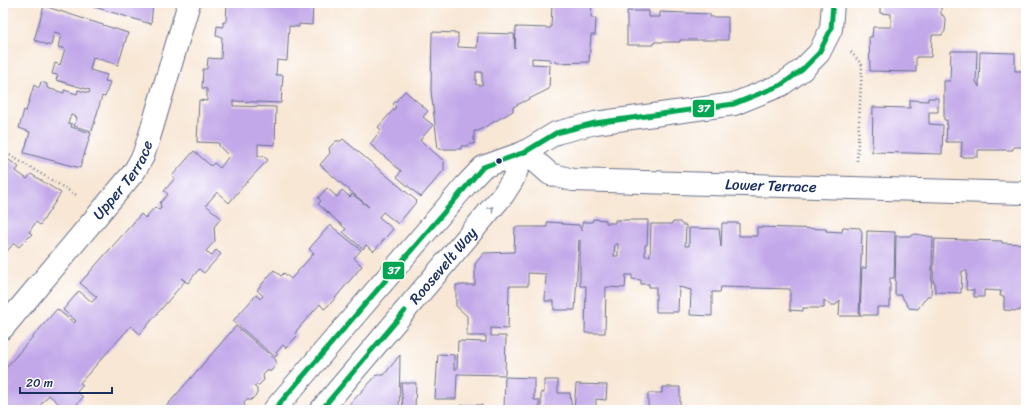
<svg xmlns="http://www.w3.org/2000/svg" width="1029" height="413" viewBox="0 0 1029 413" font-family="Sriracha,sans-serif">
<style>
.building{fill:#c2a8e9;fill-rule:evenodd}
.lines{fill:none;stroke-linecap:round;stroke-linejoin:round}
.minor-casing{stroke:#686f88;stroke-width:24}
.path{stroke:#686f88;stroke-width:2.5;stroke-dasharray:1 3;stroke-linecap:butt}
.minor{stroke:#fff;stroke-width:22}
.bus-1-casing{stroke:#fff;stroke-width:8}
.bus-1{stroke:#00a651;stroke-width:5}
.oneway{stroke:#8d97ae}
.bus-dot{fill:#1b2f5e;stroke:#fff;stroke-width:1.5}
.labels{text-anchor:middle;stroke-width:3;stroke-linejoin:round;paint-order:stroke}
.street-label{font-size:15px;fill:#1b2f5e;stroke:#fff}
.line-badge{stroke:#fff;stroke-width:1.5}
.badge-label{font-size:11px;text-anchor:middle;font-weight:bold;fill:#fff}
</style>
<rect width="100%" height="100%" fill="#fff"/>
<filter id="ink" filterUnits="userSpaceOnUse"><feTurbulence type="fractalNoise" baseFrequency=".025" numOctaves="2"/><feDisplacementMap in="SourceGraphic" scale="8" xChannelSelector="R" yChannelSelector="G"/><feConvolveMatrix kernelMatrix="1 2 1 2 8 2 1 2 1" color-interpolation-filters="sRGB"/></filter>
<filter id="wash" filterUnits="userSpaceOnUse"><feTurbulence type="fractalNoise" baseFrequency=".012" numOctaves="4" result="noise"/><feDisplacementMap in="SourceGraphic" scale="16" xChannelSelector="R" yChannelSelector="G"/><feGaussianBlur stdDeviation="0.9" result="paint"/><feColorMatrix in="noise" values="0 0 0 0 0 0 0 0 0 0 0 0 0 0 0 0 0 1.4 0 .05"/><feComposite in="paint" operator="in"/></filter>
<g filter="url(#wash)">
<rect width="100%" height="100%" fill="#f8e7d5"/>
<g id="blocks">
<g class="building">
<polygon points="81,3 153,3 151,24"/>
<polygon points="227,3 313,3 312,25 299,24 299,27 289,26 287,61 277,60 276,75 283,75 281,103 233,101 233,106 276,107 275,145 258,144 258,156 263,156 268,160 242,187 229,203 217,192 206,205 221,218 214,227 215,241 206,251 211,256 216,250 221,254 204,273 199,269 188,283 181,278 185,281 140,334 131,326 80,383 83,385 77,392 83,397 72,410 66,410 49,395 36,410 3,410 3,371 57,309 74,323 76,321 63,310 79,291 92,302 97,297 80,283 141,214 145,218 155,207 159,210 161,208 160,203 168,194 164,191 175,178 172,176 194,151 211,166 214,163 220,168 229,156 219,146 219,143 197,142 199,100 207,101 207,89 202,88 203,69 207,69 208,58 221,59 222,37 216,36 217,26 223,27 223,22 226,22"/>
<path d="M552,3H592L591,18H596L595,35H591L589,62L556,63V62L550,61V59L532,58V64L550,65L549,89L513,107V111L478,131H474V144H469L468,146H461V149H438L431,91L432,32L458,33V47L477,48L478,33L514,34L515,49L516,27L551,28ZM476,72H482V85H476Z"/>
<polygon points="620,3 652,3 652,6 620,4"/>
<polygon points="880,3 941,3 941,15 943,15 946,21 945,31 942,35 932,35 931,57 916,57 916,72 870,71 869,37 872,37 873,27 891,27 891,14 880,13"/>
<polygon points="44,6 128,33 118,65 93,57 90,70 107,75 105,81 110,82 105,97 102,96 92,131 74,126 77,117 71,115 68,123 72,124 71,127 91,133 80,168 24,153 30,132 19,128 24,110 26,111 34,85 39,88 41,82 47,84 47,88 64,93 64,90 77,94 78,90 89,93 90,90 56,80 58,75 52,74 55,63 60,65 65,49 58,47 61,34 54,32 51,46 34,40"/>
<polygon points="627,11 649,11 649,17 660,17 660,12 710,14 710,17 728,17 728,40 680,40 680,42 654,42 654,45 627,45"/>
<polygon points="951,51 977,51 976,81 979,87 980,52 1015,53 1015,71 1023,71 1023,54 1026,54 1026,150 1021,147 1013,147 1013,150 978,150 978,157 961,157 962,142 946,142 947,120 944,120 944,81 950,81"/>
<polygon points="405,91 428,111 423,117 433,125 420,140 444,161 444,170 421,197 397,177 401,171 370,144 381,130 378,127 396,107 393,104"/>
<polygon points="928,98 938,98 938,112 929,112 929,124 943,125 942,154 872,152 873,107 910,108 910,100 928,101"/>
<polygon points="343,139 417,201 398,224 383,212 379,217 393,229 374,251 366,245 363,249 343,232 346,229 318,204 321,201 318,198 327,188 337,197 342,190 350,197 352,194 369,207 320,165 330,153 329,148 336,141 341,141"/>
<polygon points="3,156 19,167 16,171 27,179 31,174 61,193 40,225 36,222 29,232 32,234 19,247 14,243 3,256"/>
<path d="M593,219L606,220V223H615V220H648L647,245H645V256H650L651,224H671L673,222H680L682,225H686L685,246H689V228L719,229L721,247L722,223H739V236H757V227L826,229V231L842,232L843,227L860,228L862,232L859,316H839L840,300L836,305H830L824,300V308H803V311L790,310V289L755,288L721,287L720,292H712V316L690,315L691,290L679,287L678,312H656V287H649V284H641V280L632,279V275H626L625,288L606,287L605,333H585L586,286H580V240H579L575,310H554V301H545L546,274L528,273V286H509L508,329L491,328V336H506L505,375L457,374L456,399H435L438,354L454,355V369H457L458,341L486,342V336H467V316L456,306V285H475V264L484,253L514,252L515,227H547V222L562,223V224L579,225L582,231V222H592ZM615,244H618V256H614Z"/>
<polygon points="330,225 361,250 354,258 362,266 331,303 324,309 320,304 297,330 295,334 297,336 286,348 283,345 276,353 278,354 275,357 233,321 256,295 260,299 263,296 257,290 274,270 281,276 284,273 291,279 314,253 309,249"/>
<polygon points="867,231 895,232 894,278 890,278 890,307 877,307 877,315 860,315 862,268 866,268"/>
<polygon points="915,234 933,237 931,296 927,296 918,309 909,308 901,295 895,295 896,236 911,236"/>
<polygon points="935,239 1002,241 1002,243 1026,244 1026,309 1020,309 1020,311 1004,310 1004,296 1000,296 1001,291 984,290 984,297 974,297 974,290 966,290 967,271 962,271 961,293 935,292 935,283 933,282"/>
<polygon points="236,326 276,360 276,365 271,371 267,371 263,375 264,380 259,385 254,386 257,389 257,394 251,400 247,400 244,403 245,407 243,410 163,410"/>
<polygon points="400,355 399,410 347,410 347,407 377,375 384,375"/>
<polygon points="505,377 534,378 534,400 539,400 539,410 504,410"/>
<polygon points="544,380 558,380 558,393 570,393 572,410 541,410 541,392 544,393"/>
<polygon points="401,383 416,383 415,408 433,408 433,410 403,410"/>
<polygon points="576,384 607,385 606,400 596,399 596,410 574,410"/>
<polygon points="662,387 680,387 680,410 648,410 648,393 662,393"/>
<polygon points="462,405 482,405 482,408 501,408 501,410 457,410"/>
</g>
</g>
</g>
<g filter="url(#ink)">
<use href="#blocks" fill-opacity="0" stroke="#686f88" stroke-width="1"/>
<g class="lines">
<defs>
<g id="minor">
<path id="s1" d="M525,152L550,174L573,180L1026,193"/>
<path id="s2" d="M3,328L134,172L143,156L149,138L189,3"/>
<polyline points="274,410 465,186 483,167 525,152 556,133 595,123 734,104 781,85 802,70 819,53 831,29 833,3"/>
<path id="s3" d="M321,410L503,195L512,181L525,152"/>
</g>
</defs>
<use href="#minor" class="minor-casing"/>
<g class="path">
<polyline points="851,52 862,65 857,161"/>
<polyline points="3,151 78,196"/>
</g>
<use href="#minor" class="minor"/>
<defs>
<g id="bus-1">
<polyline points="274,410 483,167 525,152 556,133 595,123 734,104 781,85 802,70 819,53 831,29 833,3"/>
<polyline points="321,410 405,311"/>
</g>
</defs>
<use href="#bus-1" class="bus-1-casing"/>
<use href="#bus-1" class="bus-1"/>
</g>
<defs><path id="oneway-chevron" d="M-2-3.5L2.5 0L-2 3.5" fill="none" stroke-width="1.6" stroke-linecap="round" stroke-linejoin="round"/></defs>
<use class="oneway" href="#oneway-chevron" transform="translate(491 209) rotate(-50)"/>
</g>
<circle class="bus-dot" cx="499" cy="161" r="3.5"/>
<g class="labels">
<g class="street-label">
<text dy="5" stroke="none"><textPath href="#s2" startOffset="191">Upper Terrace</textPath></text>
<text dy="5" stroke="none"><textPath href="#s1" startOffset="255">Lower Terrace</textPath></text>
<text dy="5" stroke="none"><textPath href="#s3" startOffset="189">Roosevelt Way</textPath></text>
</g>
</g>
<g class="line-badge">
<rect x="692" y="99" width="23" height="19" rx="4" fill="#00a651"/>
<rect x="382" y="261" width="23" height="19" rx="4" fill="#00a651"/>
</g>
<g class="badge-label">
<text x="704" y="112">37</text>
<text x="394" y="274">37</text>
</g>
<rect width="1029" height="413" fill="none" stroke="#fff" stroke-width="16"/>
<path d="M20 387v6h92v-6" fill="none" stroke="#1b2f5e" stroke-width="2"/>
<text x="26" y="387" font-size="12" fill="#1b2f5e" stroke="#ffffff" stroke-width="3" paint-order="stroke">20 m</text>
</svg>
